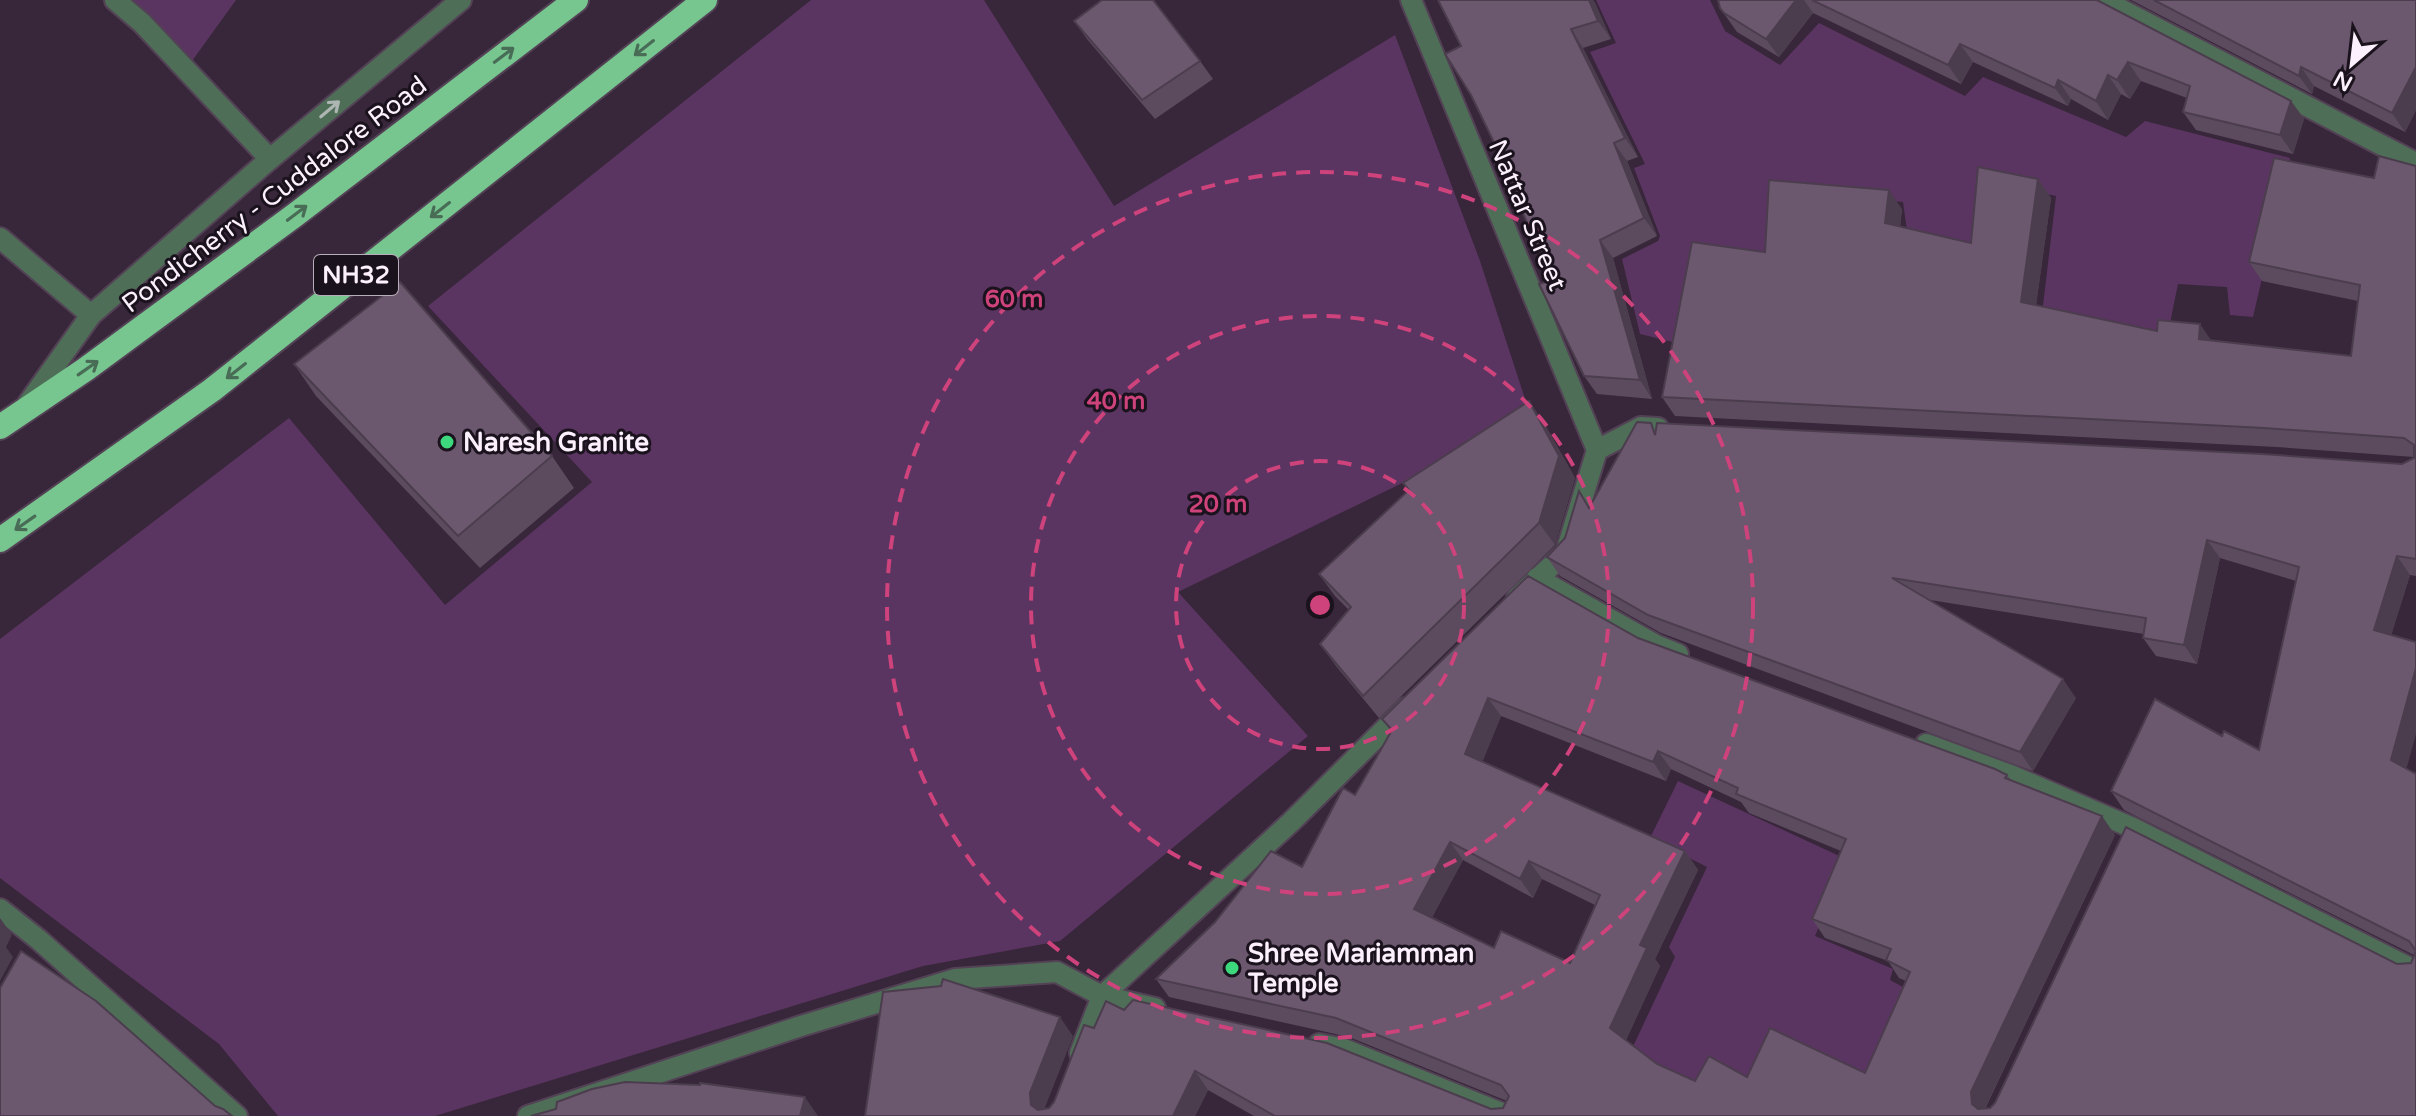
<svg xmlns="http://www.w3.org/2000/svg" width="2416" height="1116" viewBox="0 0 2416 1116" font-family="'Varela Round',sans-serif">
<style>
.green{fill:#5b3561}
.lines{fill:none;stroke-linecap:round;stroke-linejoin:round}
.minor-casing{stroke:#534255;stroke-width:24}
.highway-casing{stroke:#534255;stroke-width:28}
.minor{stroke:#4f6e58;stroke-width:20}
.highway{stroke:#77c690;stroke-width:24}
.wall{fill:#5c4b5f;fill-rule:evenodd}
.shaded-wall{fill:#4b3d4d}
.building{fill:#6b576e;stroke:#4b3d4d;stroke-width:2;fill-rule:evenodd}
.oneway{stroke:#486c56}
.oneway2{stroke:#aeb6b3}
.ring{fill:none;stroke:#ce437c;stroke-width:4;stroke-dasharray:14 10}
.poi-dot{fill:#3dd77e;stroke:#1a121c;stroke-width:3}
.labels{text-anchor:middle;stroke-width:6;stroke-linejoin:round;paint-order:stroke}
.shield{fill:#1a121c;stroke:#b8adba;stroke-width:2}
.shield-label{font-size:24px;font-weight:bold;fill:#fcf0fe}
.street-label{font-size:26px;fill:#fcf0fe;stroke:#1a121c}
.poi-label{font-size:26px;font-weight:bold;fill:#fcf0fe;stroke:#1a121c;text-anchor:start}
.centre{fill:#ce437c;stroke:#1a121c;stroke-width:4}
.ring-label{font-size:24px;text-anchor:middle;font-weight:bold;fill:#ce437c;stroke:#1a121c;stroke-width:6;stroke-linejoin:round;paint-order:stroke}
</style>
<rect width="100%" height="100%" fill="#38263a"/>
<g class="green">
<polygon points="132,0 236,0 192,61"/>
<polygon points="811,0 984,0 1114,206 1395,35 1480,261 1532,420 1178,592 1308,736 1060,941 923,966 435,1116 278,1116 219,1044 0,878 0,639 289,418 445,605 592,482 428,306"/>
<polygon points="1596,0 1710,0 1725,31 1780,65 1819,23 1965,96 1983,77 2126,137 2145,121 2290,158 2253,317 2230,315 2227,287 2178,284 2168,333 2042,314 2056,196 1988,181 1977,255 1908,238 1903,202 1775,192 1769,262 1677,343 1640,334 1622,259 1658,241 1660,236 1634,168 1645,164 1590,52 1616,43"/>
<polygon points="1678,781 1848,860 1815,936 1893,969 1890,980 1916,994 1874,1080 1695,1090 1630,1053 1675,957 1669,947 1707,867 1650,838"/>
</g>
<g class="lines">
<defs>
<g id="minor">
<polyline points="115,0 142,23 270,159"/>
<polyline points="1411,0 1597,450"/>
<polyline points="2103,0 2416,163"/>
<polyline points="0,238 91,315"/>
<polyline points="27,405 91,315 270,159 461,0"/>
<polyline points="1537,578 1656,645 1678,654"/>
<polyline points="1517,598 1566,552 1597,450 1641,427 1658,428"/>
<polyline points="1926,744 2013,776 2133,828 2416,971"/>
<polyline points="0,909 38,939 237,1116"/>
<polyline points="1319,1044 1344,1049 1509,1116"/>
<polyline points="1080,1053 1102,996 1291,822 1406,708"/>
<polyline points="528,1116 801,1026 955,979 1057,972 1102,996 1155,1008"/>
</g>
<g id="highway">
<polyline points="0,427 86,369 295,215 576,0"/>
<polyline points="0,540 212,390 705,0"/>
</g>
</defs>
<use href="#minor" class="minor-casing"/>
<use href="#highway" class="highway-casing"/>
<use href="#minor" class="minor"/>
<use href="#highway" class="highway"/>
</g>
<g class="wall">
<polygon points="1438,0 1593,0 1595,3 1611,39 1583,48 1638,157 1627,161 1657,236 1613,258 1652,399 1597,394 1584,376 1552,280 1461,46"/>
<polygon points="1718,0 2097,0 2291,101 2304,119 2293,154 2196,130 2183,112 2187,98 2141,81 2130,99 2121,94 2108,120 2071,99 2068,106 1973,62 1961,84 1813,13 1779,57 1737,32 1720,8"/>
<polygon points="2131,0 2416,0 2416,110 2405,132 2314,86 2312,94"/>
<polygon points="1074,21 1200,61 1213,79 1155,119 1087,39"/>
<path d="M2416,166V576L2410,575L2391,635L2406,768L2416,774V1116H1254L1208,1090L1195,1116H865L1073,1036L1044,1109L1049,1108L1054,1102L1094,1028L1124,1010L1491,1109L1503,1108L1507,1101L1349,1037L1169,997L1156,979L1302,867L1355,795L1391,731L1382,719L1638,638L2007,775L2011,780L2115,835L1985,1109L1990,1108L2397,964L2411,963L2414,955L2124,810L2111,791L2222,736L2259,750L2296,581L2220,558L2197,664L2156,656L2143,638L2144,634L1930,600L2076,698L2033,771L1661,633L1560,576L1547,557L1565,538L1590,506L1656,429L2402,464L2414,457L2277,447L1675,416L1662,397L1765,252L1902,209L1900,227L1971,243L2038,179L2051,198L2036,305L2157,331L2212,341L2351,356L2358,301L2262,281L2249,262L2374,178ZM1501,716L1666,781L1671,769L1741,802L1749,813L1841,851L1812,919L1825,938L1888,961L1899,978L1906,981L1865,1073L1747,1077L1695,1081L1657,1064L1626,1040L1660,966L1655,959L1698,870L1685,851L1482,762ZM1463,860L1533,898L1542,879L1595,905L1570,963L1494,948L1432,917Z"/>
<polygon points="294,364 552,456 574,488 480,568 316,396"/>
<polygon points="1544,423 1575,478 1555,545 1379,718 1336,666 1320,644 1349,610 1335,596 1319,574 1408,491 1403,483"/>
</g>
<g class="shaded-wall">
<polygon points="1589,0 1593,0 1595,3 1611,39 1598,21"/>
<polygon points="1796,0 1804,0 1813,13 1779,57 1766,39"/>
<polygon points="1571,29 1583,48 1638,157 1625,138"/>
<polygon points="1960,44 1973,62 1961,84 1948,65"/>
<polygon points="2128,62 2141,81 2130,99 2117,80"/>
<polygon points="2301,67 2314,86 2312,94 2299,76"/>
<polygon points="2416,67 2416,110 2405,132 2392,113"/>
<polygon points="2108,75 2121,94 2108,120 2096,101"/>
<polygon points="2058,80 2071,99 2068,106 2055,88"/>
<polygon points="2291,101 2304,119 2293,154 2280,135"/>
<polygon points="1614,143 1627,161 1657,236 1644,218"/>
<polygon points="2038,179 2051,198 2034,321 2021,302"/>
<polygon points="1889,190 1902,209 1898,242 1885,223"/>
<polygon points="1600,240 1613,258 1652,399 1640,380"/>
<polygon points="2200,324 2213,343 2199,339"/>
<polygon points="1529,401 1544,423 1575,478 1555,545 1539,523"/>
<polygon points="2207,540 2220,558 2197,664 2184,645"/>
<polygon points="2397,556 2410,575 2387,649 2374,630"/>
<polygon points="2416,668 2416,734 2404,778 2391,760"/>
<polygon points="2063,679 2076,698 2033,771 2020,752"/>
<polygon points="1488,698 1501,716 1478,773 1465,754"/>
<polygon points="1658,751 1671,769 1666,781 1653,762"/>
<polygon points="2102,816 2115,835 1984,1110 1985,1116 1972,1104 1971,1092"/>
<polygon points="1450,842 1463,860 1427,927 1414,909"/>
<polygon points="1685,851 1698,870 1655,959 1660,966 1623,1047 1610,1028 1640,945"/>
<polygon points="1529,861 1542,879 1533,898 1520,879"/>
<polygon points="0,918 12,935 6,947 13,957 0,981"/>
<polygon points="1060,1017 1073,1036 1043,1112 1031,1105 1030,1093"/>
<polygon points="1195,1071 1208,1090 1195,1116 1173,1116"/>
<polygon points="805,1097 818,1116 800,1116"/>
</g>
<g class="building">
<polygon points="1102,0 1153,0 1200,61 1142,100 1074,21"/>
<polygon points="1438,0 1589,0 1598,21 1571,29 1625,138 1614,143 1644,218 1600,240 1640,380 1584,376 1539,284 1552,280 1516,197 1520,196 1471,95 1445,54 1461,46"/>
<polygon points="1718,0 1796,0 1766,39 1724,13 1720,8"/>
<polygon points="1812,0 2097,0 2291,101 2280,135 2183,112 2190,86 2128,62 2117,80 2108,75 2096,101 2058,80 2055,88 1960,44 1948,65"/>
<polygon points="2154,0 2416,0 2416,67 2392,113 2301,67 2299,76"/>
<path d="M2379,156L2416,166V559L2397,556L2374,630L2416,642V668L2391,760L2416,774V1116H1275L1195,1071L1173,1116H865L883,992L941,986L943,979L1060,1017L1030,1093L1031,1105L1038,1110L1049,1108L1054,1102L1084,1025L1094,1028L1106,1001L1124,1010L1133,1000L1327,1043L1491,1109L1503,1108L1509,1096L1501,1085L1336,1018L1156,979L1215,922L1271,851L1302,867L1343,788L1355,795L1392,730L1382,719L1528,576L1638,638L1995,769L2007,775L2005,778L2102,816L1971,1092L1972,1104L1978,1109L1990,1108L1995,1103L2126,827L2397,964L2411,963L2416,951L2409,941L2111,791L2155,699L2222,736L2224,731L2259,750L2299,567L2207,540L2184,645L2143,638L2146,618L1892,578L2063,679L2020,752L1648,615L1547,557L1565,538L1579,491L1589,508L1637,422L1651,423L1655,435L1657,423L2262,454L2402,464L2414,458V445L2404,438L2264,428L1662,397L1692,242L1765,252L1769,180L1889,190L1885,223L1971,243L1978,167L2038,179L2021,302L2157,331L2158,320L2200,324L2199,339L2351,356L2360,285L2249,262L2274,158L2374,178ZM1488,698L1653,762L1658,751L1738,788L1736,794L1846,839L1812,919L1891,949L1886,960L1910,972L1865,1073L1770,1028L1747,1077L1709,1056L1695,1081L1657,1064L1610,1028L1647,948L1640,945L1685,851L1465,754ZM1450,842L1520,879L1529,861L1600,895L1570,963L1501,931L1494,948L1414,909Z"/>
<polygon points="400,282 552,456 458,536 294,364"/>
<polygon points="1529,401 1559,456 1539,523 1363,696 1320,644 1351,607 1319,574 1409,490 1403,483"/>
<polygon points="21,951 96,1001 215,1106 223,1109 232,1116 0,1116 0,988"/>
<polygon points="625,1082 700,1085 700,1083 805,1097 800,1116 531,1116 556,1109 557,1102 592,1089"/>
</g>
<defs><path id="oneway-shaft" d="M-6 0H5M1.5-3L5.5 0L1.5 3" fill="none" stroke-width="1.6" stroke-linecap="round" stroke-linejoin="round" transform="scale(2)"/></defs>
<g class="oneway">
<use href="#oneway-shaft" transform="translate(644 48) rotate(142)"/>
<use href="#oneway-shaft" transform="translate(504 55) rotate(-37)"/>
<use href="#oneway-shaft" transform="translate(440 210) rotate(142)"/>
<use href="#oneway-shaft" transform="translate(297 213) rotate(-37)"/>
<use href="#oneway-shaft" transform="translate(88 368) rotate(-35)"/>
<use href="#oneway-shaft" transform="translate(236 371) rotate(142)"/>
<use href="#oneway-shaft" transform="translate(25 523) rotate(145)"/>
</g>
<use class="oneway2" href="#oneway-shaft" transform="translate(330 109) rotate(-40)"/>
<g class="ring">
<circle cx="1320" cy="605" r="144"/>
<circle cx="1320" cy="605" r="289"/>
<circle cx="1320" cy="605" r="433"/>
</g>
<g class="poi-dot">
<circle cx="447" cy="442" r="8"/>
<circle cx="1232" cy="968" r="8"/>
</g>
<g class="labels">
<rect class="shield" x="314" y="255" width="84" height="40" rx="6"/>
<g class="shield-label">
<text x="356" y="283">NH32</text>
</g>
<g class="street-label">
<text transform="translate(274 194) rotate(-37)" y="9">Pondicherry - Cuddalore Road</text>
<text transform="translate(1528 215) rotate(67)" y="9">Nattar Street</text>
</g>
<g class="poi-label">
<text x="463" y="451">Naresh Granite</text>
<text x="1248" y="962">Shree Mariamman<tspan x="1248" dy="30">Temple</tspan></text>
</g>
</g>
<circle cx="1320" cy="605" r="12" class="centre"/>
<g class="ring-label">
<text x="1014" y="307">60 m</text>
<text x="1116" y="409">40 m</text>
<text x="1218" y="512">20 m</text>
</g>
<g transform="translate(2352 64) rotate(208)" stroke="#1a121c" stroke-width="6" paint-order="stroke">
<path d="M0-6L14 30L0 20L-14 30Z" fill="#fcf0fe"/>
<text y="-12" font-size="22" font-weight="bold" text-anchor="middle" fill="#fcf0fe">N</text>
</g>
</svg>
